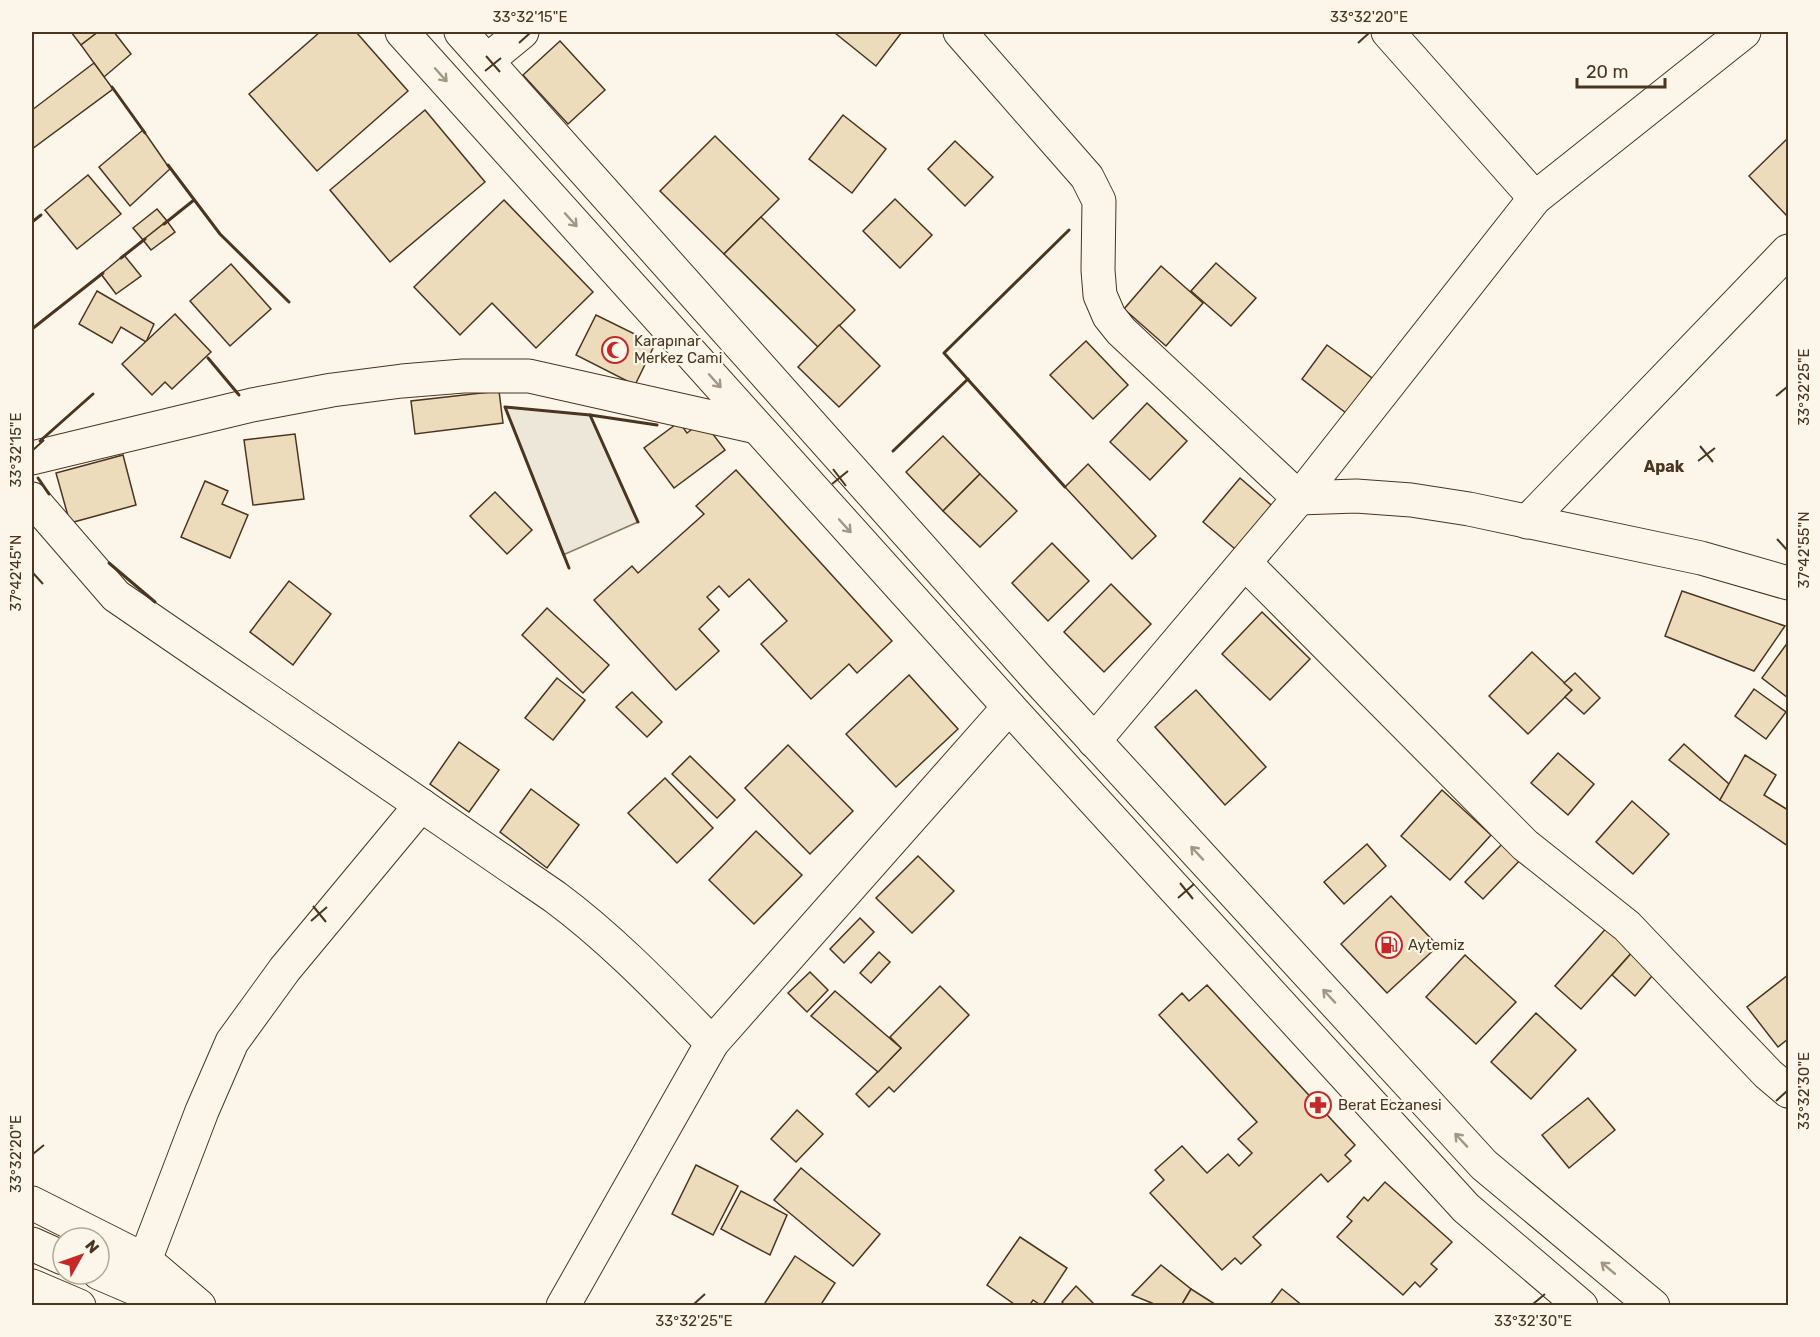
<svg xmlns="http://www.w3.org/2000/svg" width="1820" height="1337" viewBox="0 0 1820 1337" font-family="Rubik,sans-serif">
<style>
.parking{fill:#ede7d9;stroke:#887966;stroke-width:1.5}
.building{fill:#ecdcbc;stroke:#4a3520;stroke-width:1.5}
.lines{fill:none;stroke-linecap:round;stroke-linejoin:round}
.minor-casing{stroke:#4a3520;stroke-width:35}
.major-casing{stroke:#4a3520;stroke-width:35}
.minor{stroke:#fbf6e9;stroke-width:33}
.major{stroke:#fbf6e9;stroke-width:33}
.wall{stroke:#4a3520;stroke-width:3}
.oneway{stroke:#a29684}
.ticks{fill:none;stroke:#4a3520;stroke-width:2}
.labels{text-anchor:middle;stroke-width:4.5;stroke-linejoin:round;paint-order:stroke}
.poi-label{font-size:15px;fill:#4a3520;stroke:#fbf6e9;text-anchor:start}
.neighbourhood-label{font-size:16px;font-weight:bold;fill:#4a3520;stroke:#fbf6e9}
.neatline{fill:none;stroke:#4a3520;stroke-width:2}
.ticks-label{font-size:15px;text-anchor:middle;fill:#4a3520}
</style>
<rect width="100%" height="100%" fill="#fbf6e9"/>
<polygon class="parking" points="505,407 590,415 638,522 563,555"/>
<g class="building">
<polygon points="71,32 98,32 81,45"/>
<polygon points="98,32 114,32 131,54 104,77 81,45"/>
<polygon points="320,32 356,32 408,91 317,171 249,94"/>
<polygon points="836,32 902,32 876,66 835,33"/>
<polygon points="560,41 605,90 568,124 523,75"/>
<polygon points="94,63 113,89 32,149 32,110"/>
<polygon points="425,110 485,182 390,262 330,190"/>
<polygon points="843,115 886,149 852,193 809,159"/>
<polygon points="143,130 170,169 130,206 99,167"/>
<polygon points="715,136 779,199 724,254 660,191"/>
<polygon points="1788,138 1788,217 1749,176"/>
<polygon points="955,141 993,177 965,206 928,169"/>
<polygon points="88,175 121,214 77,249 45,210"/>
<polygon points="895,199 932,235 900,268 863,231"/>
<polygon points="504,200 593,292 536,348 492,303 460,335 414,287"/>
<polygon points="157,209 167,221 143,240 133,228"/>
<polygon points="761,217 855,310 818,347 724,254"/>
<polygon points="167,221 175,232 151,250 143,240"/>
<polygon points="124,255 141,276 116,294 101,274"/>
<polygon points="1216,263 1256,298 1231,326 1191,291"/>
<polygon points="231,264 271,309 230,346 190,301"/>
<polygon points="1161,266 1203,303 1166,346 1124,309"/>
<polygon points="97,291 154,324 146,342 121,327 112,343 79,324"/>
<polygon points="175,314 211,352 172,389 165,382 152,395 122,364"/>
<polygon points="596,315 655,344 635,385 576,355"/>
<polygon points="839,325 880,366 839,407 798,367"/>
<polygon points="1086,341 1128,385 1093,419 1050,375"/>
<polygon points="1327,345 1372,378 1346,413 1302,379"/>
<polygon points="499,391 503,423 415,434 411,401"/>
<polygon points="1147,403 1187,441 1150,480 1110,442"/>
<polygon points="703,421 725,450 674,488 644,448 679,422 687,433"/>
<polygon points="295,434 304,499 253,505 244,440"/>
<polygon points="943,436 980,474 943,511 906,472"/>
<polygon points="123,455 136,505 70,523 56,473"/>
<polygon points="1088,464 1156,536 1132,559 1065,487"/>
<polygon points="736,470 892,641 857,673 849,664 811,699 761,644 787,621 749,579 729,597 719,586 707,597 719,610 699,629 719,651 676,690 594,600 632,566 638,573 704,514 696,506"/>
<polygon points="980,474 1017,511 980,547 943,511"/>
<polygon points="1240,478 1277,510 1241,554 1203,522"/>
<polygon points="205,481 228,491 222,504 248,515 230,558 181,537"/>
<polygon points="495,492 532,530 507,554 470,516"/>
<polygon points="1052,543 1089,581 1048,621 1012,583"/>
<polygon points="289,581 331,614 293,665 250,632"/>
<polygon points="1111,584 1151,624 1104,672 1064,632"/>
<polygon points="1682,591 1785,626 1754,671 1665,636"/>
<polygon points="547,608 609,665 583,693 522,635"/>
<polygon points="1262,612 1310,659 1270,700 1222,654"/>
<polygon points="1788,642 1788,698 1762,678"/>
<polygon points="1532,652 1572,690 1528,734 1489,696"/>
<polygon points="1575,673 1600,698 1584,714 1565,697 1572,690 1564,683"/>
<polygon points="909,675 958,729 896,787 846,734"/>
<polygon points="557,678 585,700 553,740 525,718"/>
<polygon points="1754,689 1786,712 1766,739 1735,716"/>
<polygon points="1196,690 1266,767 1225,805 1155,727"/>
<polygon points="632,692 662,722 647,737 616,707"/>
<polygon points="459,742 499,770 469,812 430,784"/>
<polygon points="1684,744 1729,784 1720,800 1669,760"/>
<polygon points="788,745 853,811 810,854 745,788"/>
<polygon points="1558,753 1594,784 1568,815 1531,783"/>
<polygon points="1745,755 1776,775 1764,795 1788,810 1788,846 1720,800"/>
<polygon points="690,756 735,800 717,818 672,774"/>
<polygon points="665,778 713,828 677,863 628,813"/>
<polygon points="531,789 579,825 547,868 500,832"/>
<polygon points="1442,790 1491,835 1450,880 1401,836"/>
<polygon points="1632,801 1669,834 1633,874 1596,842"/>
<polygon points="756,831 802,875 754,924 709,880"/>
<polygon points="1507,839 1524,856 1483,899 1465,882"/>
<polygon points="1367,844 1386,866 1344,904 1324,882"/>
<polygon points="918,856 954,891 912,933 876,898"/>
<polygon points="1391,896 1438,946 1387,993 1341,944"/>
<polygon points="860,918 874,932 844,963 830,949"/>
<polygon points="1609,925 1635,949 1581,1009 1555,986"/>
<polygon points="1635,949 1658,969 1635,996 1612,975"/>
<polygon points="879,952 890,962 871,983 860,973"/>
<polygon points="1465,955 1516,1002 1476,1044 1426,997"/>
<polygon points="810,972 828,990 807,1012 788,993"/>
<polygon points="1788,975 1788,1039 1778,1047 1747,1007"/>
<polygon points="1207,985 1355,1145 1345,1155 1351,1161 1328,1182 1321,1174 1253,1237 1261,1245 1241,1264 1235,1258 1222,1270 1150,1193 1164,1180 1155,1170 1182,1146 1207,1173 1228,1154 1239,1166 1252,1153 1238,1139 1257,1122 1159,1015 1182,993 1189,1001"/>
<polygon points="940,986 969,1015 894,1092 889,1087 869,1107 856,1094 901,1048 890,1037"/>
<polygon points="835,991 901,1048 878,1072 811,1016"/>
<polygon points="1536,1013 1576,1050 1531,1099 1491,1062"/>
<polygon points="1588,1098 1615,1130 1569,1168 1542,1135"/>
<polygon points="797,1110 823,1134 796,1162 771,1139"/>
<polygon points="696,1165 738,1186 713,1235 672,1214"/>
<polygon points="801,1168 880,1234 853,1266 774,1200"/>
<polygon points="1385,1182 1452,1242 1431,1264 1437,1269 1420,1287 1415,1282 1403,1295 1337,1237 1352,1221 1347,1217 1364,1197 1368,1201"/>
<polygon points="741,1191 787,1215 770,1255 721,1229"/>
<polygon points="1020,1237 1067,1268 1042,1306 1033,1300 1029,1306 1017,1306 987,1285"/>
<polygon points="795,1256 835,1283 820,1306 763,1306"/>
<polygon points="1161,1265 1191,1289 1181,1306 1159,1306 1132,1295"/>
<polygon points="1076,1286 1096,1306 1066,1306 1062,1302"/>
<polygon points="1191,1289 1218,1306 1181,1306"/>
<polygon points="1282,1289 1303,1306 1269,1306"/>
</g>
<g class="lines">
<defs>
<g id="minor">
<polyline points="960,32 1087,177 1099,201 1098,270 1100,295 1109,316 1121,331 1299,498 1356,496 1411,500 1469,509 1701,558 1788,583"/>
<polyline points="1388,32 1535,198"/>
<polyline points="487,61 522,32"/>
<polyline points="32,458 252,405 332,390 402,381 463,376 529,376 756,427"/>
<path d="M32,499L116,596L555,897C613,940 662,992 712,1043"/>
<polyline points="1527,522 1788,251"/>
<polyline points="1245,563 1525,845 1627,926 1768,1074 1788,1091"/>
<polyline points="1094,741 1299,498 1535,198 1744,32"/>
<polyline points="32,1203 145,1260 199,1306"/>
<polyline points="32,1244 63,1258"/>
<polyline points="145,1260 202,1111 232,1042 285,969 421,805"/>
<polyline points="99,1273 176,1306"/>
<polyline points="32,1286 79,1306"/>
<polyline points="563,1306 712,1043 1009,707"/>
</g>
<g id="major">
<polyline points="402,32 1009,707 1466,1208 1581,1306"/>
<polyline points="461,32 1036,677 1484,1165 1653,1306"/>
</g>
</defs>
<use href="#minor" class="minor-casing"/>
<use href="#major" class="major-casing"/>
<use href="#minor" class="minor"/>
<use href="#major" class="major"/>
<g class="wall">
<polyline points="112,87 145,133"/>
<polyline points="168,165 220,234 289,302"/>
<polyline points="32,222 41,215"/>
<polyline points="164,224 194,200"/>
<polyline points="121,258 145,239"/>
<polyline points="32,329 103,273"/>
<polyline points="208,358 239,395"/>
<polyline points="590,415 638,522"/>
<polyline points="40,441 93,394"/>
<polyline points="893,451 968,379"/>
<polyline points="38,478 49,494"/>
<polyline points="1065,487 944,353 1069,230"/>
<polyline points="109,563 155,602"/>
<polyline points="569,568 505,407 590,415 657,425"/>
</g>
</g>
<defs><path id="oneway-shaft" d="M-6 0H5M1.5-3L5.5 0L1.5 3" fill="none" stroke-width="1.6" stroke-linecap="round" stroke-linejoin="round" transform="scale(1.5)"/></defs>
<g class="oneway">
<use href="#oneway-shaft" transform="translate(441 75) rotate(48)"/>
<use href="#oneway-shaft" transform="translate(571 220) rotate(48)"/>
<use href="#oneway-shaft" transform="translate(715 381) rotate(48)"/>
<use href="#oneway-shaft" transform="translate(845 526) rotate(48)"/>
<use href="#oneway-shaft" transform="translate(1197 853) rotate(-133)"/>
<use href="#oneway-shaft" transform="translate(1329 996) rotate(-133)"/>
<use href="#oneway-shaft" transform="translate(1461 1140) rotate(-133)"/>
<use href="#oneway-shaft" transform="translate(1608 1268) rotate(-140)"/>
</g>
<path class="ticks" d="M519,43L530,33M1358,43L1369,33M486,56L500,72M485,71L501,58M1776,396L1787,387M1700,446L1713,462M33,450L44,440M1698,461L1715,448M833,469L846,486M832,484L848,471M1777,539L1787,550M33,573L43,584M1180,883L1193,899M1178,898L1194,884M313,906L326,922M311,921L327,907M1776,1101L1787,1091M33,1154L44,1145M694,1304L705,1294M1533,1304L1545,1294"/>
<defs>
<symbol id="mosque-ring" viewBox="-11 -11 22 22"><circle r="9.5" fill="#fbf6e9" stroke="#c62828" stroke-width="1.5"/><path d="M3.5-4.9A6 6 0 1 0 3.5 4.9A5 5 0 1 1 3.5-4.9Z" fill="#c62828"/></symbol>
<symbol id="fuel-ring" viewBox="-11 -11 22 22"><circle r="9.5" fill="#fbf6e9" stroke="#c62828" stroke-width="1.5"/><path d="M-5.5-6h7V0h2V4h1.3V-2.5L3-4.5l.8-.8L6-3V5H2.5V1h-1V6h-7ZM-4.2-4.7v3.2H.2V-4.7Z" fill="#c62828"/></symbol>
<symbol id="pharmacy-ring" viewBox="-11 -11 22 22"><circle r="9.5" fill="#fbf6e9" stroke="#c62828" stroke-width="1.5"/><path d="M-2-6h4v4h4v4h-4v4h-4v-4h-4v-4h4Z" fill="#c62828"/></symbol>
</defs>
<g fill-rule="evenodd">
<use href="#mosque-ring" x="600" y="335" width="30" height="30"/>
<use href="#fuel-ring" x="1374" y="930" width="30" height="30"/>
<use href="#pharmacy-ring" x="1303" y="1090" width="30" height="30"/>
</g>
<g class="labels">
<g class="poi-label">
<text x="634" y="346">Karapınar<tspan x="634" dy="17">Merkez Cami</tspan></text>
<text x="1408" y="950">Aytemiz</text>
<text x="1338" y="1110">Berat Eczanesi</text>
</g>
<g class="neighbourhood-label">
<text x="1664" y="472">Apak</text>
</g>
</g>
<rect width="1820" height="1337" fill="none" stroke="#fbf6e9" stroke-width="66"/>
<g transform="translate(81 1256) rotate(50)"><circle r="28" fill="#fbf6e9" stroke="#b4a999" stroke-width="1.5"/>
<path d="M0-4.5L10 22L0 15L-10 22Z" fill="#c62828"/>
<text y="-9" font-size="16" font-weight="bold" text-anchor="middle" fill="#4a3520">N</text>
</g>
<path d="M1577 78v9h88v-9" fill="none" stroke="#4a3520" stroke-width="3"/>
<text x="1586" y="78" font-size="18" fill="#4a3520" stroke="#fbf6e9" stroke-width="4.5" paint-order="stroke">20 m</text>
<rect x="33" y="33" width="1754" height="1271" class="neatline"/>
<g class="ticks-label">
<text x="530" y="22">33°32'15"E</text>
<text x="1369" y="22">33°32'20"E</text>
<text transform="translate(1804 387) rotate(-90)" y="5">33°32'25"E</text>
<text transform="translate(16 450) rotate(-90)" y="5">33°32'15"E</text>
<text transform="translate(1804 550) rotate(-90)" y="5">37°42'55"N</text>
<text transform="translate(16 573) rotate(-90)" y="5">37°42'45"N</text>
<text transform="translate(1804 1091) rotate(-90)" y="5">33°32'30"E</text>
<text transform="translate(16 1154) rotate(-90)" y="5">33°32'20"E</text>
<text x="694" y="1326">33°32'25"E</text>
<text x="1533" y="1326">33°32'30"E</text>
</g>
</svg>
